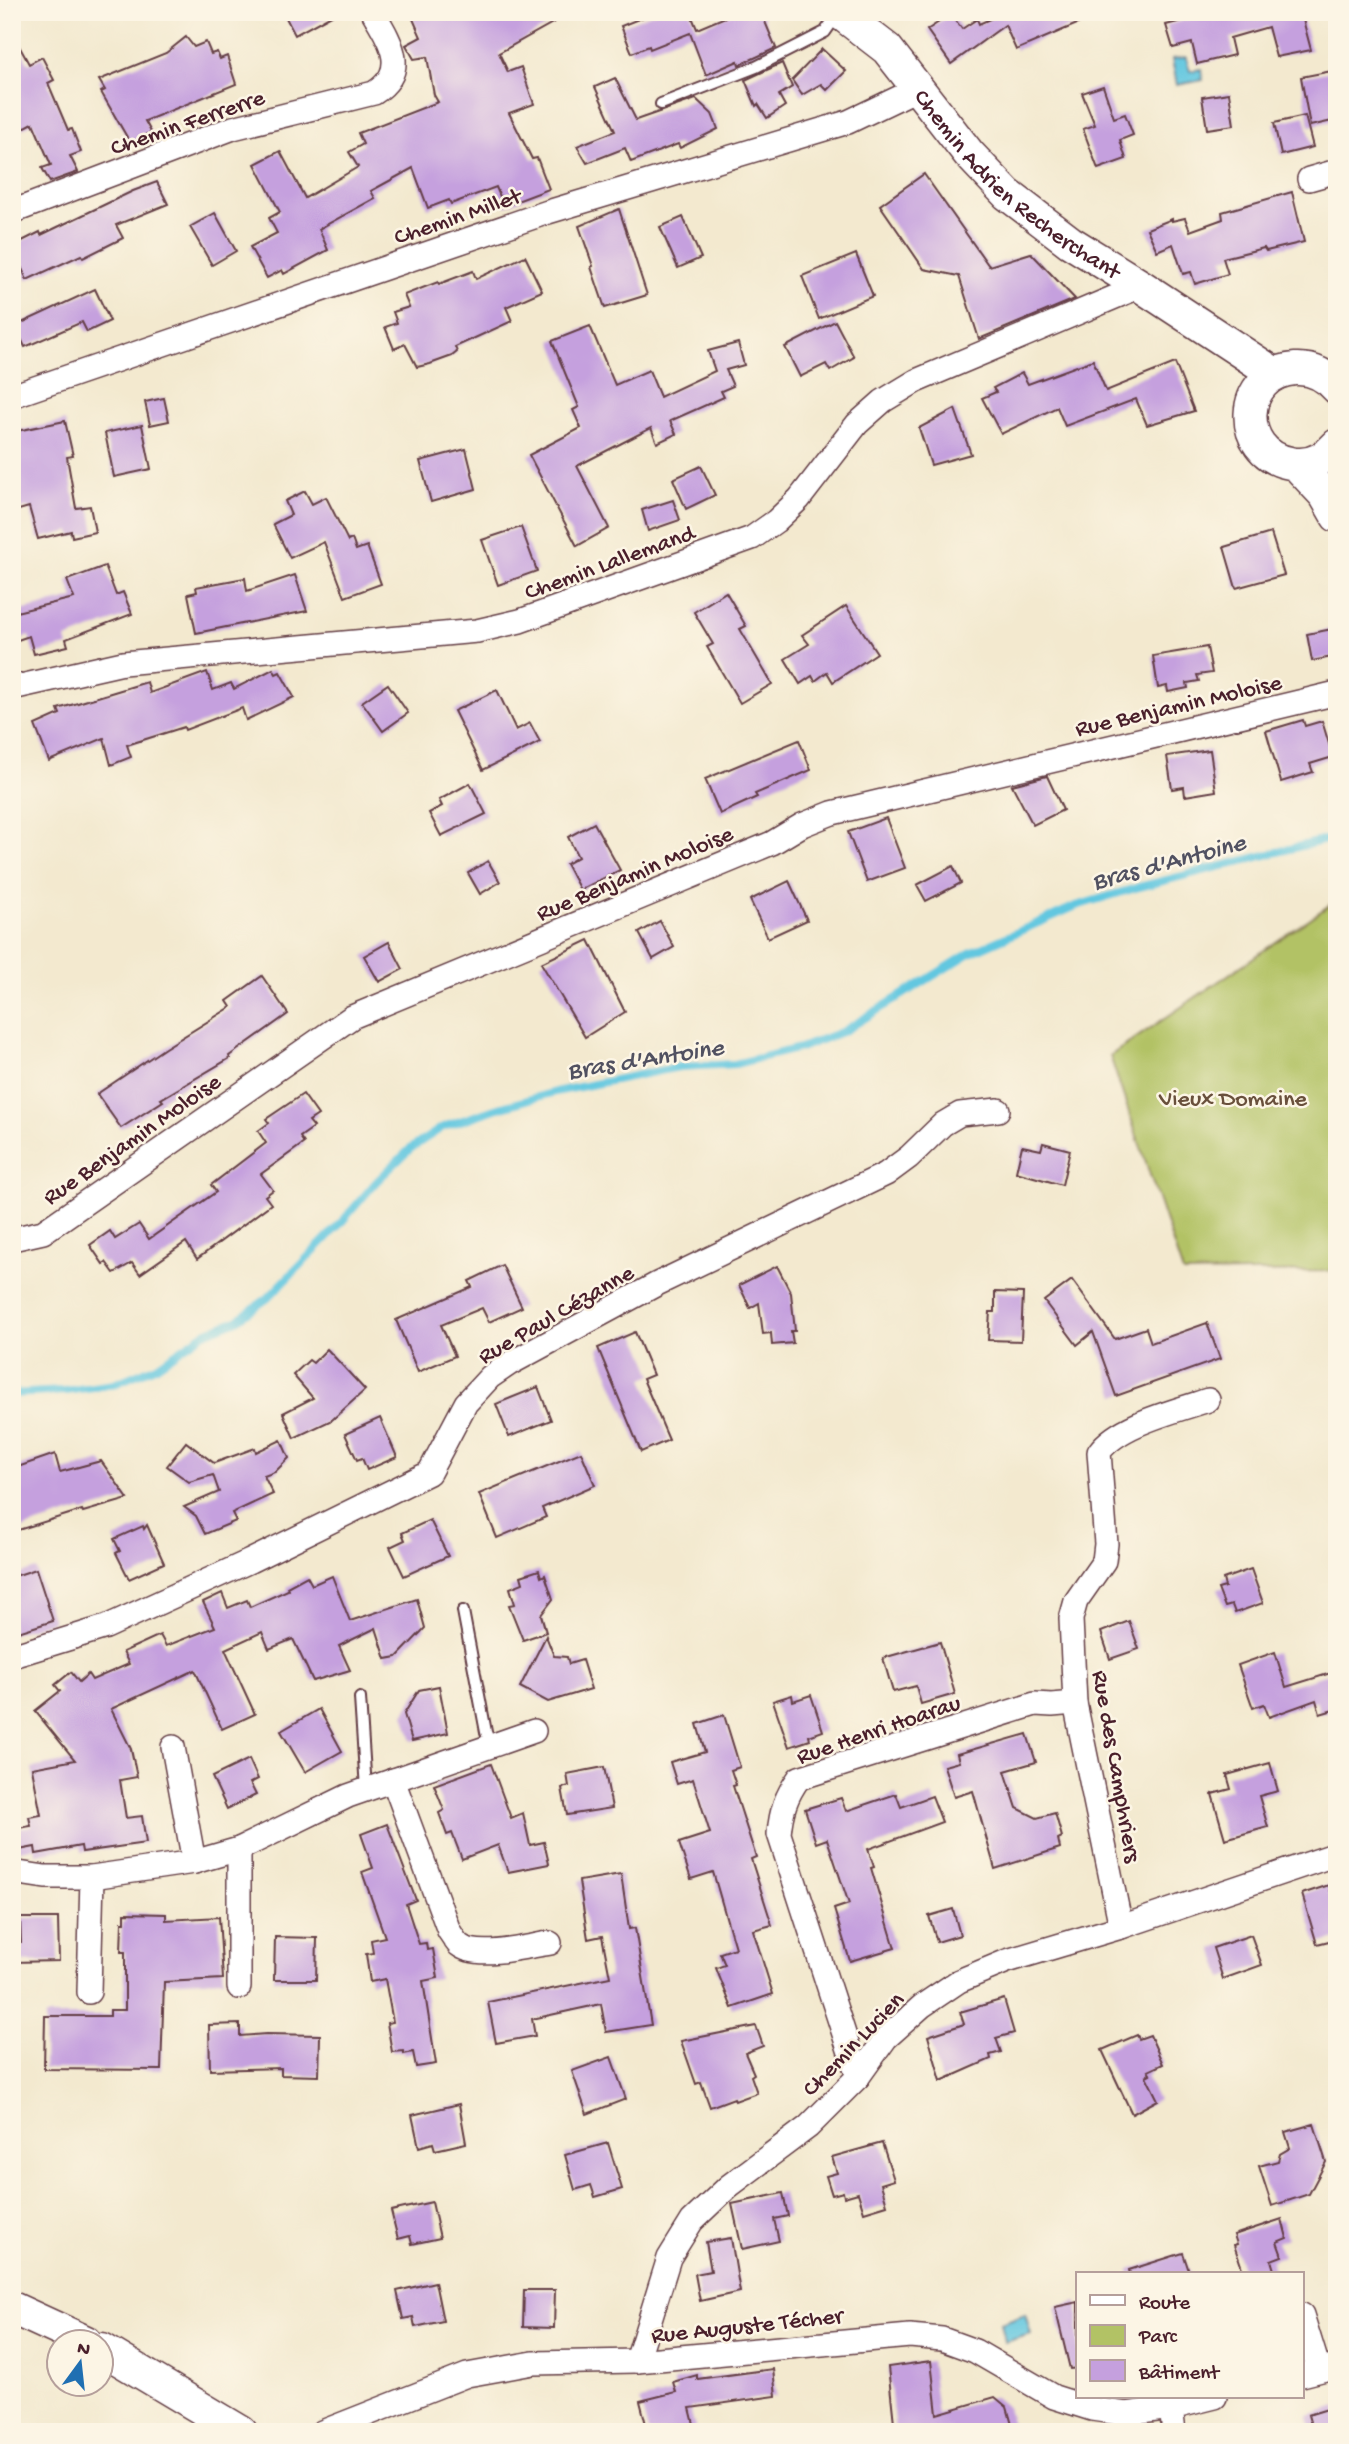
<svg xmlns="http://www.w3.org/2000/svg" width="1349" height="2444" viewBox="0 0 1349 2444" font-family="'Gochi Hand',sans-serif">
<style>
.green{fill:#b2c265;stroke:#7e7048;stroke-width:2}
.water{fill:#62c7e0;stroke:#567386;stroke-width:2}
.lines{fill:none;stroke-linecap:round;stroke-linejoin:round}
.stream{stroke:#62c7e0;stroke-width:8}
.building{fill:#c5a0de}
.lane-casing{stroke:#633d44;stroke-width:14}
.street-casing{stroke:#633d44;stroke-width:26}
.secondary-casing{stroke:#633d44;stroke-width:35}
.lane{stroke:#fff;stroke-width:10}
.street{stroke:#fff;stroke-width:23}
.secondary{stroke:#fff;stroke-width:32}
.labels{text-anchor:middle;stroke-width:5;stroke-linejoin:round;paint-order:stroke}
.street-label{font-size:24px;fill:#4a1f2b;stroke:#fcf5e5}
.park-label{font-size:24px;fill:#69503c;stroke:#fcf5e5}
.water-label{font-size:26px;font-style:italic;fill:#515161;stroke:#fcf5e5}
</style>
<rect width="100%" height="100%" fill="#fcf5e5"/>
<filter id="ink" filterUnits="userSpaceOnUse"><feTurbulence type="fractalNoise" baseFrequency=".0143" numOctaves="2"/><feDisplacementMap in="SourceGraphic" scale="14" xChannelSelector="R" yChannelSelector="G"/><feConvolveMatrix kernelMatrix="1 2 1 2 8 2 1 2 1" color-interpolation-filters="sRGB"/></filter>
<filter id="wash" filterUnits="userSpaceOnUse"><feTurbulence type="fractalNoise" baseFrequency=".00686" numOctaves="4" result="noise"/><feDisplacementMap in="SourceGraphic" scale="28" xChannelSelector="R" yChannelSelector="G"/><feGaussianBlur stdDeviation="1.57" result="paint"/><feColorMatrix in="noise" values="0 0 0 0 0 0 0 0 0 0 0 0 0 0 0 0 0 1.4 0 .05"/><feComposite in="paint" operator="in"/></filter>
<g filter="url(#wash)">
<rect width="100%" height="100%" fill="#f3e9cf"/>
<polygon class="green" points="1337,900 1337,1271 1183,1273 1110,1056"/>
<g class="water">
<polygon points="1186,57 1190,71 1201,69 1203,80 1177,85 1172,59"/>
<polygon points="1025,2314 1031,2334 1005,2342 1001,2323"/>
</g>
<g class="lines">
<polyline class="stream" points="12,1394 65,1391 114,1384 157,1366 203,1334 237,1320 268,1298 340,1224 376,1182 410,1149 443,1127 495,1109 555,1092 679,1067 735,1064 800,1048 844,1031 970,953 1076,906 1139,887 1337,837"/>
</g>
<g id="blocks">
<g class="building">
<polygon points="283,12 337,12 295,35"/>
<polygon points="410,12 572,12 499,53 508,72 521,67 534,104 509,113 532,159 537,158 549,189 504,206 496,187 451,204 449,200 428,208 413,168 371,191 375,198 319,229 328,250 284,274 282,270 267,278 250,247 277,233 269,218 280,212 255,164 280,151 305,198 358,167 349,152 363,144 358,133 438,102 434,95 427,57 414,59 406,45 421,37"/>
<polygon points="656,12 690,12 697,29 737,12 761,12 776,48 739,65 738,61 706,75 690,33 650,49 649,46 632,53 621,26"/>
<polygon points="1000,12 1103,12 1103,13 1016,50 1005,25 951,64 927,30 951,14 962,29 977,19 979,24 1001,14"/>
<polygon points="1217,12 1301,12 1311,50 1276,57 1268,27 1230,38 1234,55 1197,64 1192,43 1173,48 1166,25"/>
<polygon points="12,33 29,64 42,57 54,80 48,83 68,130 72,129 81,152 70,156 78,172 50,182 42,168 51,165 33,123 22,129 12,110"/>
<polygon points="186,37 194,47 206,42 211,54 217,52 220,59 227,56 236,84 145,121 151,132 131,144 101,92 105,90 99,80 166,53"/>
<polygon points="822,49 846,71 827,90 821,84 802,95 792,80"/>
<polygon points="782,63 792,87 779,95 785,106 767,118 758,104 756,106 745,80"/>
<polygon points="1337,70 1337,120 1310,126 1301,77"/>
<polygon points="615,78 636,120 696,99 712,114 718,129 680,148 678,144 631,162 625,148 587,163 577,146 615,131 595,87"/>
<polygon points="1103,86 1114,118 1125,114 1133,135 1120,140 1126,159 1098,169 1083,129 1095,125 1082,93"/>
<polygon points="1229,93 1234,125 1207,129 1202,97"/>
<polygon points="1305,116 1313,147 1281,155 1274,123"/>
<polygon points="924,174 989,266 1031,253 1075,299 979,339 959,276 924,269 880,205"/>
<polygon points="157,182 168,204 116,225 123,238 83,258 81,255 27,280 12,246 40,232 41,235 133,191"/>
<polygon points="1292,192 1304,242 1266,251 1264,248 1223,258 1228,274 1195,284 1191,272 1183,274 1173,244 1157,251 1147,229 1172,219 1172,221 1185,218 1190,231 1223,219 1222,212"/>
<polygon points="619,209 647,295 605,308 591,267 593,266 579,226"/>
<polygon points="215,213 236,251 212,265 190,227"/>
<polygon points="683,217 701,258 678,268 660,227"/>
<polygon points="856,254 873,296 819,319 802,276"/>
<polygon points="525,256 542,291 506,307 512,321 455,347 457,352 452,356 430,364 417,367 405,344 394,349 385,327 397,323 393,312 409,307 404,295 438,282 439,284 473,271 476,279"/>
<polygon points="95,289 110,321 87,332 82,322 25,347 15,326"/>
<polygon points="835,321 854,357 830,371 826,364 800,377 785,347"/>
<polygon points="590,326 615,385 649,370 660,397 715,371 708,351 738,343 744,365 726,370 733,386 721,391 724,397 670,421 676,434 657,443 651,428 577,466 609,528 577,546 529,455 581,428 573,410 579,407 552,341"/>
<polygon points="1093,360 1106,391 1175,363 1194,411 1147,425 1136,399 1065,426 1057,407 1001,434 982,398 996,392 993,388 1022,373 1028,384"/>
<polygon points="164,398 169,421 150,425 145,402"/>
<polygon points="955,409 971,454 931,465 919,428"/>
<polygon points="65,421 73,456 67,457 76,508 90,506 95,532 72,537 71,531 38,539 29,507 12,512 12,432"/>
<polygon points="142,425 151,469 114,477 105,433"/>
<polygon points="466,449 476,489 431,502 420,461"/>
<polygon points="701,466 715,495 686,509 673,479"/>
<polygon points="305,491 312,504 326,497 348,541 352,539 356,550 367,546 381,584 345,597 324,542 290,558 273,524 291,515 285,501"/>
<polygon points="673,500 680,520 648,531 642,510"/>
<polygon points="521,527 537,571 498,585 482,540"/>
<polygon points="1271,533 1284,575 1236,588 1224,547"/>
<polygon points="105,566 116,595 123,592 132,614 66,639 68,646 34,654 29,636 12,642 12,613 74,598 67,580"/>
<polygon points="295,575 307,611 196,633 188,594 197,592 196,587 245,578 247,591"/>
<polygon points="726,592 746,626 740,629 772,684 740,703 707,647 713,644 694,612"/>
<polygon points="846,606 877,653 833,682 827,672 815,681 812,676 800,684 785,659 809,644 802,635"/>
<polygon points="1337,628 1337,656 1312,661 1307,634"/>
<polygon points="1207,647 1212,673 1197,675 1199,681 1187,683 1188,688 1168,692 1167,686 1158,688 1153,656"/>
<polygon points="273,669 276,674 280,672 294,697 246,720 242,708 185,730 184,727 127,745 131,757 111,765 104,738 49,761 35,725 60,714 58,709 147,682 150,693 207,672 213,690 231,683 234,689"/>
<polygon points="388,684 408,713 383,731 362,702"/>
<polygon points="497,690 516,730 530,723 540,742 483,770 454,711"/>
<polygon points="1303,720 1305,726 1322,721 1333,757 1310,764 1313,772 1281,782 1266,731"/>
<polygon points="799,740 811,770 755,794 757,797 720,814 705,779"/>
<polygon points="1210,750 1216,791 1185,796 1184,787 1172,789 1167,756"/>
<polygon points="1047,776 1063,810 1033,825 1012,785"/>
<polygon points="470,783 486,814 441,836 429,813 442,806 439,800"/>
<polygon points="886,818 905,868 867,882 848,832"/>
<polygon points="594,823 620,870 580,890 566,864 578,857 568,837"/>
<polygon points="488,861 500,882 480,894 468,873"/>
<polygon points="953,866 961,883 926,901 917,885"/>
<polygon points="789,881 807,920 768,938 750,900"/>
<polygon points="660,921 674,947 653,959 639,933"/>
<polygon points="589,940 625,1012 585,1037 541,963"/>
<polygon points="389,942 403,969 379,982 364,956"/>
<polygon points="262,976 288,1014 229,1056 230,1058 161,1099 163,1101 121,1128 97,1094 165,1048 231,1007 227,1001"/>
<polygon points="303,1094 318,1115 309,1121 314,1127 300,1137 304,1143 261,1174 273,1190 265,1196 271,1204 197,1259 186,1242 140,1274 132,1263 114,1273 106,1262 103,1264 90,1245 110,1231 115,1239 139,1224 149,1239 216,1192 211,1185 266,1143 258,1131 269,1123 266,1119"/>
<polygon points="1043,1143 1070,1150 1062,1185 1016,1172 1022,1146 1041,1150"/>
<polygon points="502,1265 522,1307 489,1322 482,1308 441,1325 455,1356 418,1372 396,1320 472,1287 469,1281"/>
<polygon points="777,1266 791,1293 795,1331 791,1331 793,1343 772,1345 771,1333 763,1334 759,1303 750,1308 739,1285"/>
<polygon points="1072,1280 1115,1339 1146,1328 1151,1343 1207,1323 1220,1359 1116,1396 1093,1332 1077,1345 1044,1301"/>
<polygon points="995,1292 1023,1293 1021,1341 988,1340 990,1312 995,1312"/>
<polygon points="635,1332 653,1375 643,1379 669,1440 641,1452 598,1348"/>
<polygon points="327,1349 365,1390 332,1420 294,1438 283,1413 313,1398 293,1375 309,1360 313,1363"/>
<polygon points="538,1387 551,1420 509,1437 496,1404"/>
<polygon points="380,1418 397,1457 367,1470 362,1458 357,1460 345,1434"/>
<polygon points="281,1440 289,1458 275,1472 264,1476 273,1494 232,1513 236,1521 205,1534 196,1516 184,1507 219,1492 213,1475 189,1482 167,1466 186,1442 214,1463 255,1448 256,1452"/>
<polygon points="581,1452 595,1485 542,1508 546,1517 497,1538 479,1494"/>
<polygon points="55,1454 60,1472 101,1461 128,1499 83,1512 82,1510 12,1532 12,1469"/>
<polygon points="430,1520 448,1556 404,1576 390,1547 405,1540 402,1533"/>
<polygon points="147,1525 164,1563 129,1579 116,1553 120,1551 114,1539 143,1526 144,1529"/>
<polygon points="36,1569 53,1621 12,1634 12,1577"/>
<polygon points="1251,1569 1263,1603 1235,1613 1232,1605 1225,1607 1218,1589 1225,1587 1223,1579"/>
<polygon points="539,1570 541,1577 545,1575 553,1599 541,1615 546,1632 523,1640 509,1605 515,1604 510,1588 523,1583 521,1576"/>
<polygon points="307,1576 312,1585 332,1576 350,1621 417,1599 425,1628 397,1657 386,1659 376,1628 339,1646 350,1670 313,1681 293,1639 269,1649 262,1632 225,1649 255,1714 222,1729 195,1670 111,1709 131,1749 137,1777 120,1780 126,1818 142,1816 146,1843 82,1852 81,1846 36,1854 35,1847 14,1851 12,1829 31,1826 29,1817 41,1815 32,1768 75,1760 35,1711 60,1691 55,1685 71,1672 79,1682 88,1674 92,1680 129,1664 123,1652 160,1635 166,1646 215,1627 203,1602 222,1593 228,1608 247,1600 250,1607 288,1590 287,1587"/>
<polygon points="1129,1621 1139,1649 1110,1659 1101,1632"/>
<polygon points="546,1636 554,1656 567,1657 569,1664 582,1660 591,1689 548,1702 520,1687"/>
<polygon points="940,1642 955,1694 921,1704 916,1686 893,1692 883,1658"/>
<polygon points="1275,1652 1286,1687 1337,1671 1337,1709 1320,1714 1316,1700 1269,1717 1264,1704 1253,1708 1238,1665"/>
<polygon points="439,1686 448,1733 412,1741 404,1714 419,1690"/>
<polygon points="792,1695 793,1701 811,1695 823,1731 809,1736 810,1740 789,1747 773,1701"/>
<polygon points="319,1709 342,1751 305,1772 281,1731"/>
<polygon points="724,1715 740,1767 731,1770 736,1785 733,1786 756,1857 751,1859 772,1925 753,1930 773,1994 732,2008 716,1968 725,1965 720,1953 735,1948 713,1872 691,1879 679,1843 710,1833 693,1779 677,1784 670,1762 705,1752 697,1724"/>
<polygon points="1027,1734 1036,1762 1005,1771 1017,1808 1037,1818 1055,1813 1062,1837 1058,1839 1060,1848 995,1869 973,1791 954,1797 944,1766 959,1762 957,1754"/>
<polygon points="249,1759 258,1779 250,1783 256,1795 227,1809 212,1777"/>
<polygon points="1270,1763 1278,1791 1259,1796 1268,1827 1225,1839 1212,1794 1231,1789 1227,1775"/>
<polygon points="491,1764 511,1818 523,1813 530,1845 544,1842 549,1864 508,1872 498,1845 462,1859 452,1833 447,1835 439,1813 444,1810 434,1785"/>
<polygon points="604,1767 612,1808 567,1815 562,1788 569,1786 567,1774"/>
<polygon points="896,1794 901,1807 932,1796 942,1822 868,1849 874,1867 871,1868 895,1948 850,1961 834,1909 849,1904 827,1839 816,1843 805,1809 841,1798 846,1811"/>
<polygon points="387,1824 416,1900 406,1904 419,1944 426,1943 427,1950 433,1949 438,1978 423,1981 436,2064 416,2067 413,2052 404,2054 404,2051 392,2052 387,2023 393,2022 385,1979 370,1982 366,1954 373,1953 371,1940 385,1937 362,1872 373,1868 361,1834"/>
<polygon points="621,1874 629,1929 635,1928 651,2025 606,2032 601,2004 532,2019 535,2036 496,2043 488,2002 610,1977 602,1936 588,1939 579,1881"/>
<polygon points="1329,1885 1333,1899 1337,1898 1337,1939 1317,1944 1302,1894"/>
<polygon points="953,1909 960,1935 937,1942 929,1916"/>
<polygon points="125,1913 166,1914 166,1920 219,1917 223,1979 164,1982 161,2070 44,2069 45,2016 110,2016 110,2010 125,2010 125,1952 121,1952 122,1922 125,1922"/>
<polygon points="20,1918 58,1918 59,1961 12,1962 12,1942 21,1942"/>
<polygon points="1251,1935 1262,1965 1223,1979 1213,1948"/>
<polygon points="275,1937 317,1938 316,1980 274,1980"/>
<polygon points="1004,1999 1014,2033 996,2038 1001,2052 990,2055 991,2059 941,2081 928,2036 964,2024 960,2012"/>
<polygon points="240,2024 240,2036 266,2034 320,2035 319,2076 281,2075 281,2068 210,2070 209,2025"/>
<polygon points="756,2026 763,2046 745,2053 754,2074 751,2076 757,2093 735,2101 734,2098 710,2107 701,2082 696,2084 681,2041"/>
<polygon points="1137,2035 1139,2039 1150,2035 1163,2064 1148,2071 1150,2074 1146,2076 1158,2100 1132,2114 1102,2050"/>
<polygon points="611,2057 626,2099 587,2114 572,2071"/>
<polygon points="459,2104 466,2143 435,2150 433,2143 419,2147 412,2115"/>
<polygon points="1314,2124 1326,2162 1309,2194 1272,2206 1259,2166 1278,2161 1280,2154 1290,2148 1285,2132"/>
<polygon points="608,2143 622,2189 595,2197 591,2185 575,2190 565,2155"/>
<polygon points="882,2143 894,2180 881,2184 887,2205 864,2212 858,2193 844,2197 843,2192 832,2195 826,2176 837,2173 832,2157"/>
<polygon points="783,2193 788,2216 774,2219 779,2241 742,2249 732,2204"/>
<polygon points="432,2202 440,2238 412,2244 410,2236 398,2239 391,2211"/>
<polygon points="1282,2219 1287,2238 1277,2242 1282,2256 1271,2260 1274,2270 1262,2274 1244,2274 1234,2245 1237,2244 1234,2235"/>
<polygon points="731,2238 740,2292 700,2301 695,2274 711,2271 706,2242"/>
<polygon points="1183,2253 1190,2274 1130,2274 1129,2270"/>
<polygon points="435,2282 443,2321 415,2327 413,2317 403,2319 397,2291"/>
<polygon points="524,2290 555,2290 554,2328 523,2327"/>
<polygon points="1078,2302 1078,2368 1070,2369 1055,2307"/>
<polygon points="931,2361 937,2414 995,2397 1007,2407 1014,2432 895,2432 888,2367"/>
<polygon points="773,2369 776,2396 690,2408 696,2432 648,2432 640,2401 676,2392 673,2382 697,2375 697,2379"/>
<polygon points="1337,2406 1337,2432 1313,2432 1308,2415"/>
</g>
</g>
</g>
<g filter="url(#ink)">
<use href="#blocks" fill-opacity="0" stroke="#633d44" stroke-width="2"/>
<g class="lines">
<defs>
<g id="lane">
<polyline points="661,104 756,67 825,32 837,15"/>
<polyline points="463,1611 486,1732 491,1746"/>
<polyline points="360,1698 366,1789"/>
</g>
<g id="street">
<polyline points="1309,179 1337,171"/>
<path d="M12,212L233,128L374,93C410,70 390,41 373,12"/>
<polyline points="12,396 548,212 848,122 919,88"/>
<polyline points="12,688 123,663 477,631 520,621 752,538 776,521 799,499 857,424 883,401 916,381 1141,286"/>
<polyline points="12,1239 43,1232 352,1017 772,843 802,825 832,813 1337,693"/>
<polyline points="12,1656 106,1627 250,1561 429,1473 466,1403 490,1377 509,1364 657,1284 886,1174 909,1157 943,1124 960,1114 998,1110"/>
<polyline points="173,1747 194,1862"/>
<path d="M393,1780L449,1931C452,1935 455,1941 459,1945C478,1960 527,1946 550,1943"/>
<polyline points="239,1849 239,1987"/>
<polyline points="12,1872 45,1877 92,1877 194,1862 239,1849 348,1796 534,1731"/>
<path d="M1121,1927L1075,1703L1071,1619L1076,1601L1104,1561L1106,1544L1099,1452C1119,1424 1176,1411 1208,1400"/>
<polyline points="89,1992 92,1877"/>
<path d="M858,2077L779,1834C781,1811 786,1796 799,1778L1035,1704L1052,1705L1075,1703"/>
<polyline points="1302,2315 1319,2370"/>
<polyline points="637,2361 669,2258 692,2221 729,2186 808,2127 858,2077 886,2038 922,2006 959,1981 1007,1961 1121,1927 1337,1854"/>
<polyline points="1302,2375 1337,2366"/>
<polyline points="1171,2408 1174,2432"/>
<polyline points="322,2432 467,2375 533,2363 637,2361 910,2336 942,2339 975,2351 1054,2397 1092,2409 1126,2414 1171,2408 1215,2397"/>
</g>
<g id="secondary">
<path id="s1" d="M839,12L887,49L969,154L1007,194L1070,242L1141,286L1275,374"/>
<path d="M1337,388C1326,375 1312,368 1295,369C1238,373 1235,453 1290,463C1308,467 1325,459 1337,445"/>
<polyline points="1297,465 1325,495 1337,516"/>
<polyline points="12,2308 86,2342"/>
<polyline points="102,2349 241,2432"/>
</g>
</defs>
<use href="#lane" class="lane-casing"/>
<use href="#street" class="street-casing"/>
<use href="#secondary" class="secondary-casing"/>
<use href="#lane" class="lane"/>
<use href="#street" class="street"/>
<use href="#secondary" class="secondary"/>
</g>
</g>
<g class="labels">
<g class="street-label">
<text transform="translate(187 121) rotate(-19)" y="8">Chemin Ferrerre</text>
<text dy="8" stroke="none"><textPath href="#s1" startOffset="250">Chemin Adrien Recherchant</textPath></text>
<text transform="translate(457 215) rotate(-19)" y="8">Chemin Millet</text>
<text transform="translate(609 561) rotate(-20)" y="8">Chemin Lallemand</text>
<text transform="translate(1178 704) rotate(-13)" y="8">Rue Benjamin Moloise</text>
<text transform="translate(634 872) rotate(-23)" y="8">Rue Benjamin Moloise</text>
<text transform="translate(131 1138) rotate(-35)" y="8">Rue Benjamin Moloise</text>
<text transform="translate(555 1313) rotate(-30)" y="8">Rue Paul Cézanne</text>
<text transform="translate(878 1728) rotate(-19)" y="8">Rue Henri Hoarau</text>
<text transform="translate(1118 1766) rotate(80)" y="8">Rue des Camphriers</text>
<text transform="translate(852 2043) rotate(-46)" y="8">Chemin Lucien</text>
<text transform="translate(747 2324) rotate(-6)" y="8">Rue Auguste Técher</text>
</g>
<g class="park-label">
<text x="1233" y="1105">Vieux Domaine</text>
</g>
<g class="water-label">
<text transform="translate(1168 860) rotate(-15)" y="9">Bras d'Antoine</text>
<text transform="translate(645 1057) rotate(-9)" y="9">Bras d'Antoine</text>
</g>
</g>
<rect width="1349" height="2444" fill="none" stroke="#fcf5e5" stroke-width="42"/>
<rect x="1076" y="2272" width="228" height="126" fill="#fcf5e5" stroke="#b59f9b" stroke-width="2"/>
<rect x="1090" y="2295" width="35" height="10" fill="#ffffff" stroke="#b59f9b" stroke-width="2"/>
<text x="1139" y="2308" font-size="21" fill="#4a1f2b">Route</text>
<rect x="1090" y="2325" width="35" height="21" fill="#b2c265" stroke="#b59f9b" stroke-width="2"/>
<text x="1139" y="2342" font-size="21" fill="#4a1f2b">Parc</text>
<rect x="1090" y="2360" width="35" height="21" fill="#c5a0de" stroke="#b59f9b" stroke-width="2"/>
<text x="1139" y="2378" font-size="21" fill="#4a1f2b">Bâtiment</text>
<g transform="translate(80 2363) rotate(15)"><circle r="33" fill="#fcf5e5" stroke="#b59f9b" stroke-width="2"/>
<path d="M0-5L12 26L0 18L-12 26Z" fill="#1f6fb2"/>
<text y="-10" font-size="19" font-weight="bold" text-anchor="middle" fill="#4a1f2b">N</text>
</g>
</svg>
